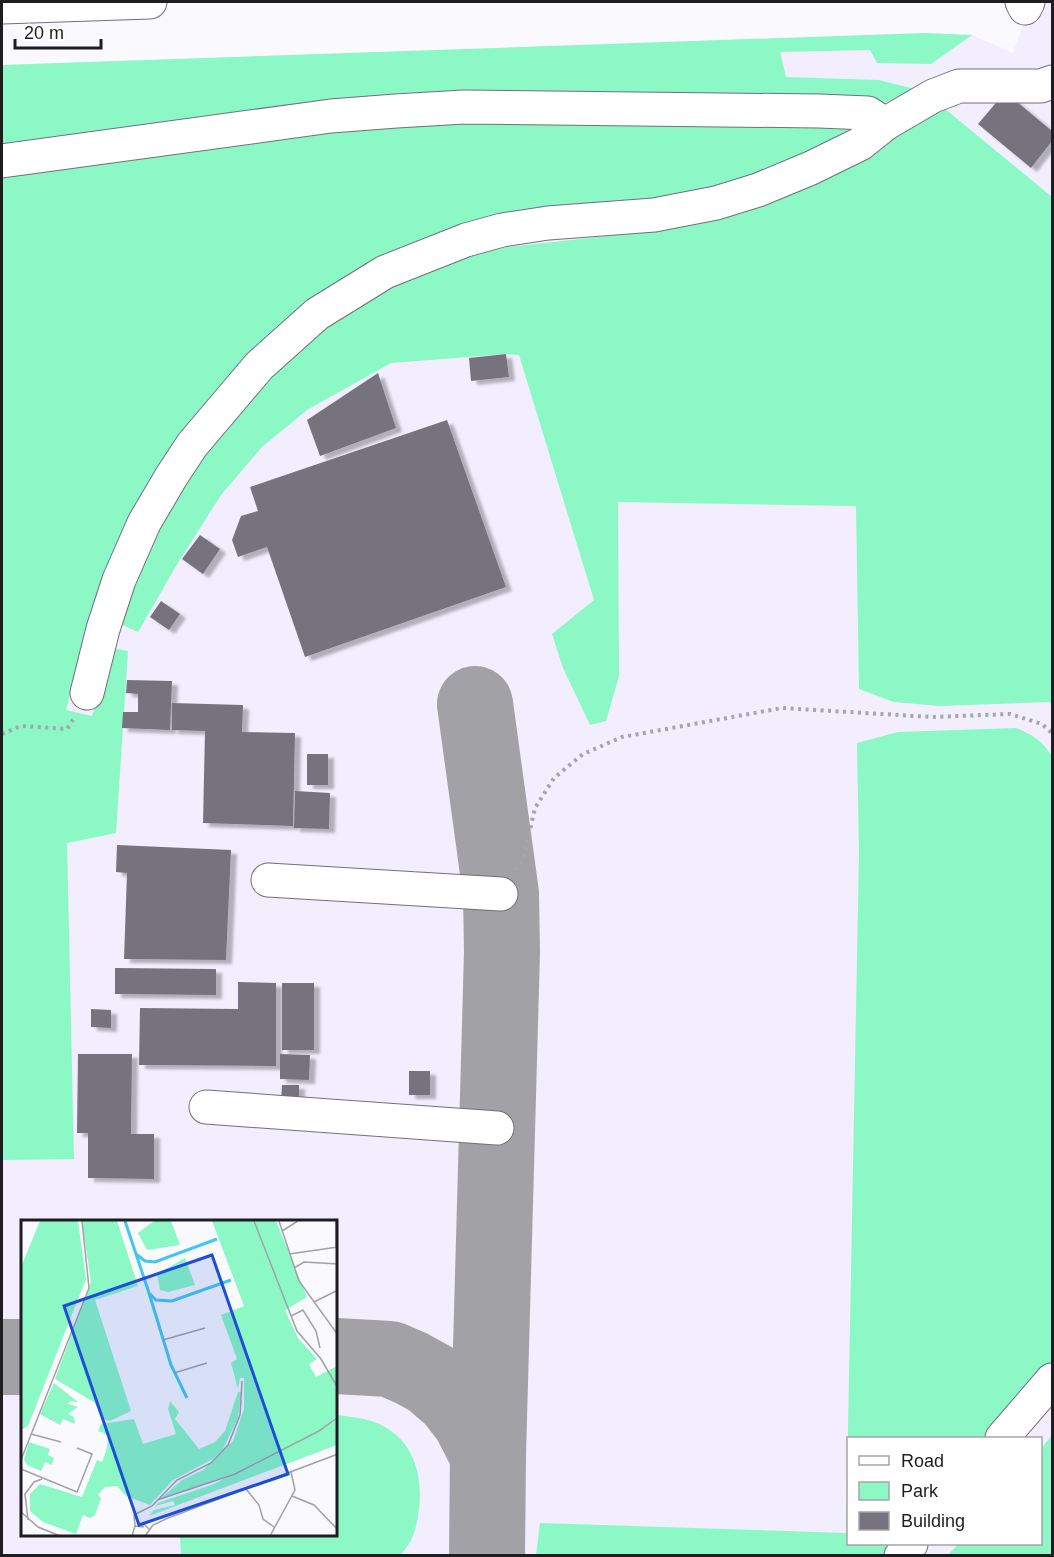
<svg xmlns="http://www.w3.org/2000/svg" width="1054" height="1557" viewBox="0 0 1054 1557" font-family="Arial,sans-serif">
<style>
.built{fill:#f2eefe;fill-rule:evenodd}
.green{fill:#8bf8c5}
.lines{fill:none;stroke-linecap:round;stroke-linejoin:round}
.taxiway{stroke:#a2a2a6;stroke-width:76}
.building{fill:#76737e;filter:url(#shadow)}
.minor-casing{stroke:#726f7a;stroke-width:35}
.major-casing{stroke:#726f7a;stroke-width:35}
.path{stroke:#a6a5aa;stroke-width:4;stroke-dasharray:3 4.5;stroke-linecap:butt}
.minor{stroke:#fff;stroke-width:33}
.major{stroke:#fff;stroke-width:33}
.inset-river{fill:none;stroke:#43c7f1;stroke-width:3}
.inset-road{fill:none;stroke:#a2a1a6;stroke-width:1.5}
.view{fill:#1d4ed8;fill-opacity:0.15;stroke:#1d4ed8;stroke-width:3}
.inset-edge{fill:none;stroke:#1e1d21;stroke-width:3}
</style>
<defs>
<filter id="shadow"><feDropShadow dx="6" dy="4" stdDeviation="1.5" flood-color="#0004"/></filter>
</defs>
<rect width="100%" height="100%" fill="#faf9fe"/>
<path class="built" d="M1031,2H1052V1555H2V65L925,33L972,35L1013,53ZM22,1221H336V1534H22ZM848,1438H1040V1544H848Z"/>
<g class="green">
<polygon points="925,33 972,35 931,64 877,63 870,50 780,52 786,77 879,80 915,89 887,102 871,104 490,100 2,154 2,65"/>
<polygon points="944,108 1052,197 1052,704 1050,702 939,706 894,702 859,689 856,506 618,502 619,676 606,721 590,725 563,668 552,634 594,600 519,355 506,354 391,363 307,410 262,447 221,495 176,566 138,632 116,622 131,581 194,464 270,372 354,304 444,259 499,248 670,229 740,214 820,182 917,121"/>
<polygon points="868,119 794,160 737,181 681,196 526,212 277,330 235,368 193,418 160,465 83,646 66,710 92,716 113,648 128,651 116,833 67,843 74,1159 2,1160 2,168 332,123"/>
<path d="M1016,728C1031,734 1045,742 1052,757V1388L1008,1438H848V1544H915L904,1555L536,1556L540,1523L846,1533L859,854L857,743L898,732Z"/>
<path d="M336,1415C345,1416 355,1417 364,1419C408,1429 424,1467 419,1509C417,1526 413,1543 400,1555H181L180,1535L336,1534Z"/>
<polygon points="1052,1435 1052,1555 948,1555 958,1544 1040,1544 1041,1449"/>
</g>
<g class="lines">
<g class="taxiway">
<polyline points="475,704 501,894 502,952 488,1455"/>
<polyline points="336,1356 390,1359 411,1368 431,1379 453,1398 470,1420 488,1455 487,1556"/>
<polyline points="2,1357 22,1357"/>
</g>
</g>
<g class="building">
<polygon points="1005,92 1052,131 1052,141 1031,168 978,124"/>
<polygon points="506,354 509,377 471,381 469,358"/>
<polygon points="378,373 396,428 320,456 307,420"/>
<polygon points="447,420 506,587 305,657 267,547 238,557 232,540 241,516 258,511 250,487"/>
<polygon points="200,535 220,549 203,574 182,559"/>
<polygon points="161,601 180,614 169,630 150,617"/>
<polygon points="127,680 172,681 170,730 122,728 123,712 138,712 138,694 126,693"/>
<polygon points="172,703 243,705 242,732 295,733 293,826 203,823 205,731 172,730"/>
<rect x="307" y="754" width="21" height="31"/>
<polygon points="295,791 330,793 329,829 294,828"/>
<polygon points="117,845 231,850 226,960 124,959 127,873 116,872"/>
<polygon points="115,968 216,969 216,995 115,994"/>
<polygon points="238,982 276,983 276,1066 139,1065 140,1008 238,1009"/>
<rect x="282" y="983" width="32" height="67"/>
<polygon points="91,1009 111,1010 111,1028 91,1027"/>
<polygon points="78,1054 132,1054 131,1134 154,1134 154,1179 88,1178 88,1133 77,1133"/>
<polygon points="280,1054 310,1055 309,1080 280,1079"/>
<rect x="409" y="1071" width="21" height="24"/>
<polygon points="282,1085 299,1085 299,1101 281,1101"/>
</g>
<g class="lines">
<defs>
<g id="minor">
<polyline points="1022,2 1025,8 1028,2"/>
<polyline points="2,161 331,116 396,111 464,107 819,111 868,113 885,124"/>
<polyline points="87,693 103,629 119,580 144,523 171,477 192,445 259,366 317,314 385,272 466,240 502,230 548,223 654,215 716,203 758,190 811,168 860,144 885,124 933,96 959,86 1041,86 1052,82"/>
<polyline points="268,880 501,894"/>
<polyline points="206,1107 497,1128"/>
<polyline points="1002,1438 1052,1380"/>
<polyline points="901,1556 911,1544"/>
</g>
<polyline id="major" points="2,7 150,2"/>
</defs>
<use href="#minor" class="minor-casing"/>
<use href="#major" class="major-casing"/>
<g class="path">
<polyline points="2,734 21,726 67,729 74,718"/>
<polyline points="516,870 523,860 535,808 554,778 583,754 622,737 782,708 932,717 1010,714 1042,724 1052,733"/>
</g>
<use href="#minor" class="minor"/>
<use href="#major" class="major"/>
</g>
<g transform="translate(21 1220)">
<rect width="316" height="316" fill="#faf9fe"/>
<path d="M19,1H57L65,59L7,206L0,210V47ZM61,1H96L117,66L74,80L110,191L89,201L82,199L73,182L34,159L70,62ZM133,1H150L159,25L126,30L117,13ZM191,1H255L286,77L264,90L277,118L296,139L288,144L295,157L316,146V195L309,203L214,253L139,279L161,260L182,250L212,221L223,189V158H219L217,169L210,143L216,139L200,95L223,86ZM164,38L174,65L147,72L139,70L136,54ZM33,163L57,182L49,181L47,184L57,187L47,194L53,197L54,204L42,199L39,205L19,194ZM217,172H220L217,198L202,229L192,239L152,260L129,285L105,276L96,266L84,267L77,275L80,278L74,295L69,298L62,295L55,314L22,302L9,291V274L19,264L61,277L76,240L81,242L86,228L87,215L77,211L80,204L113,199L122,224L155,214L147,189L149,181L158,192L154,199L178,229L194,222L204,211ZM316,199V225L128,296L133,290L154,285L152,281L134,286L137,283L193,264ZM8,222L29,229L27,235L33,238L31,245L24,242L20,251L6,245L3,240Z" fill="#8bf8c5"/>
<path class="inset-river" d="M104,1L128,73L135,80L151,81L210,60M115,34L124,41L134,42L196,19M128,73L150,145L166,178"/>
<path class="inset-road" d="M233,1L276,111L300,139L317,168M258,1L278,61L317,115M315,1V27M261,11L277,1M268,34L317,27M273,48L283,42L317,44M293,82L317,70M270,96L282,90L295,111L299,128M142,120L184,108M153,153L186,143M10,214L40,222M0,240L68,68L61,1M0,249L56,272L71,234L56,228M225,269L238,285L242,299L253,307M271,276L293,285L317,310M136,280L214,254L298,211L317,197M0,292L17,307L39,316M7,300L4,274L13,262L21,259M114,306L113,295L131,286L156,260L190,243L207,225L219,195L221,161M111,316L114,306L122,307V303L128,309M124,316L132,305L147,298L317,234M249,316L274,270L270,252"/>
<path class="view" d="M191,35L267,254L118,305L43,86Z"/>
<rect width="316" height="316" class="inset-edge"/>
</g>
<rect width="1054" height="1557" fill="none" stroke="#1e1d21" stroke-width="6"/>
<rect x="847" y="1437" width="195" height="108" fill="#ffffff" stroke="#a5a5a6" stroke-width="1.5"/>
<rect x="859" y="1456" width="30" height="9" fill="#ffffff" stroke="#a5a5a6" stroke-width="1.5"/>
<text x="901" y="1467" font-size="18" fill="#1e1d21">Road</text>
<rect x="859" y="1482" width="30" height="18" fill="#8bf8c5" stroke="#a5a5a6" stroke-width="1.5"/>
<text x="901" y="1497" font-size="18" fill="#1e1d21">Park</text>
<rect x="859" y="1512" width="30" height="18" fill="#76737e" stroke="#a5a5a6" stroke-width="1.5"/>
<text x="901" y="1527" font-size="18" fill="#1e1d21">Building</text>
<path d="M15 39v9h86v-9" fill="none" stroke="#1e1d21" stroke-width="3"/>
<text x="24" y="39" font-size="18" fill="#1e1d21" stroke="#ffffff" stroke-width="4.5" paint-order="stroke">20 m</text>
</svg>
